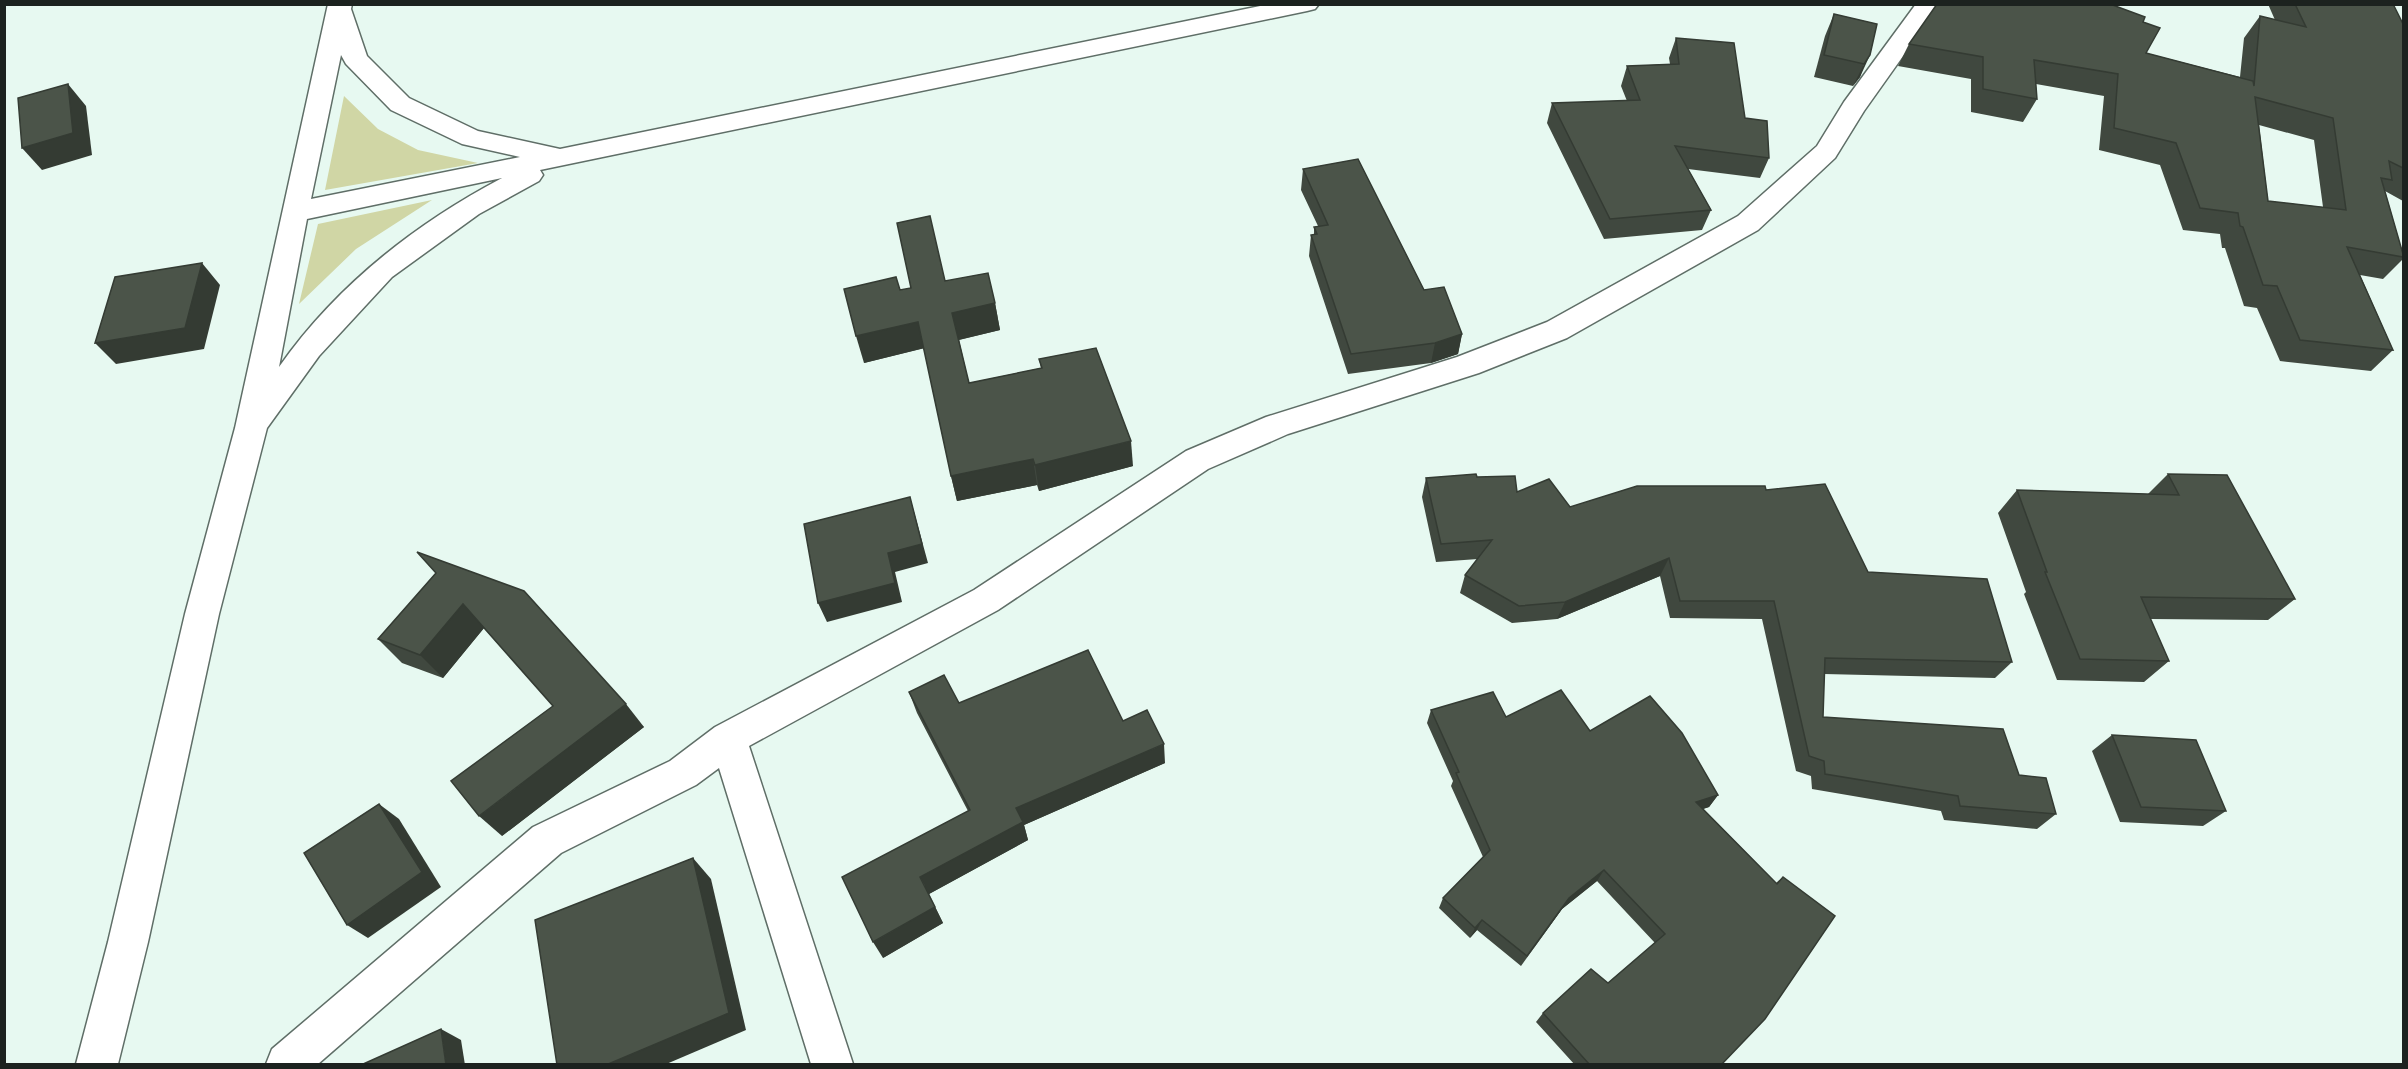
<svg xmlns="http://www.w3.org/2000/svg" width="2408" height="1069" viewBox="0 0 2408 1069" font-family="Arial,sans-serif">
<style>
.green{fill:#d0d6a5}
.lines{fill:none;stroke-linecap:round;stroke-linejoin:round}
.street-casing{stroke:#5f6e67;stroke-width:3}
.secondary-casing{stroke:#5f6e67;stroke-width:3}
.street{fill:#fff;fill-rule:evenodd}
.secondary{fill:#fff;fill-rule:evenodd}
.wall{fill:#40483f;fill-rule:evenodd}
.shaded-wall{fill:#343b33}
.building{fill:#4b5449;stroke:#343b33;stroke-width:1.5;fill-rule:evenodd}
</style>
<rect width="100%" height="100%" fill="#e7f9f1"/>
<g class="green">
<polygon points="344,96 378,129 418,150 478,163 325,190"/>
<polygon points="432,200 356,249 299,304 318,224"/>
</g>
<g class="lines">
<defs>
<polygon id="street" points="1916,4 1940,4 1864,111 1835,158 1758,230 1567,338 1479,373 1288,434 1208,469 998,610 749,746 853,1064 811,1064 719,768 696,785 561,853 318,1064 266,1064 272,1049 533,827 670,761 715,727 974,590 1186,451 1266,417 1457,357 1547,322 1738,216 1817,146 1844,102"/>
<path id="secondary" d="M328,4H352L351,9L367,56L409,98L478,131L560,149L1270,4H1319L1315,9L1307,11L540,170L543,175L539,181L479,214L392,277L319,356L267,428L219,614L148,942L118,1064H76L108,942L185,614L235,428ZM341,55L346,64L391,110L462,144L520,157L311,199ZM502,178C415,224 336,286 279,367L307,219Z"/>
</defs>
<use href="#street" class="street-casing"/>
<use href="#secondary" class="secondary-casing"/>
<use href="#street" class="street"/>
<use href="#secondary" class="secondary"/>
</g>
<g class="wall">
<path d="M2268,4H2393L2403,24V201L2385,191L2403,254V259L2383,279L2360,275L2393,350L2371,371L2280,361L2257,308L2244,306L2225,248H2222L2220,234L2183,230L2160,165L2099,150L2104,96L2036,84L2037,99L2023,122L1971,112V79L1898,66L1909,44L2143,22L2146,53L2240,77L2244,38L2260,16L2275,20ZM2259,125L2314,140L2323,207L2268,201Z"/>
<polygon points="1834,14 1877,24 1860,77 1853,86 1814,77 1825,36"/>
<polygon points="1676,38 1745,118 1769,158 1760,178 1688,169 1711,210 1702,230 1604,239 1547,123 1552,103 1627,101 1621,86 1627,66 1670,64 1669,58"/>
<polygon points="1303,169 1424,290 1462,334 1458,354 1431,363 1348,374 1309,256 1311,235 1314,234 1314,227 1318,226 1301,190"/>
<polygon points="945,281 995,303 1000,330 959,340 969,383 1041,368 1039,359 1133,466 1039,491 1037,485 957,501 951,476 924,348 864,363 900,290"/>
<polygon points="2168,474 2295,599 2268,620 2150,619 2169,661 2144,682 2057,680 2024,594 2026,592 1998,513 2017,490 2148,494"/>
<polygon points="1477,477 1517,492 1570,507 1766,490 1868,572 2012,662 1995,678 1824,674 1823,717 2019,775 2056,814 2037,829 1944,820 1941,811 1812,789 1811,776 1796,771 1762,619 1670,618 1660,576 1557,619 1512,623 1460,593 1465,575 1478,559 1436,562 1422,497 1426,478"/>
<polygon points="436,573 644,727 502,836 553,706 484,628 443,678 402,663 378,639"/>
<polygon points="909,692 959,703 1123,721 1165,763 1024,825 1028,840 929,894 943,923 883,958 968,811 917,713"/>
<polygon points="1431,710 1506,717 1590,731 1718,795 1709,807 1703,809 1776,883 1783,877 1721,1065 1575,1065 1536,1022 1543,1013 1608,983 1655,943 1597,881 1562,909 1521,966 1477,930 1470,938 1439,908 1443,898 1483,857 1451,786 1453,781 1427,723"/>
<polygon points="2112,735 2226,811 2203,826 2120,822 2092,751"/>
</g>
<g class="shaded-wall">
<polygon points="1870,55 1860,77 1853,86 1864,64"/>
<polygon points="68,84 86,106 92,155 42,170 22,148"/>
<polygon points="202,263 220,285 204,349 116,364 95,343"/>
<polygon points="995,303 1000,330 958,340 952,313"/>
<polygon points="918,322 925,348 864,363 856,336"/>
<polygon points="1462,334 1458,354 1431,363 1435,343"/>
<polygon points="1131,441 1133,466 1039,491 1035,465"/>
<polygon points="1033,459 1037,485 957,501 951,476"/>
<polygon points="910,497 928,563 895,572 902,602 827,622 818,603 888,553"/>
<polygon points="1669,558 1660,576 1557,619 1565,602"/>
<polygon points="463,604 484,628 443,678 420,655"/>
<polygon points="626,704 644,727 502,836 479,816"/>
<polygon points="1164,744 1165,763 1024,825 1028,840 929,894 920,877 1016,808"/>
<polygon points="1718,795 1709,807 1687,814 1696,802"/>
<polygon points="379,804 399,819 441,887 368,938 347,925"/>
<polygon points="693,858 711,879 746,1030 664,1065 606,1065"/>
<polygon points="1604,870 1597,881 1562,909 1521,966 1569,898"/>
<polygon points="935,907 943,923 883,958 873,942"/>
<polygon points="1482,920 1477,930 1470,938 1475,928"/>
<polygon points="441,1029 461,1040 465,1065 446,1065"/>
</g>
<g class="building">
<path d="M1937,4H2110L2145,17L2143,22L2160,28L2146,53L2253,81L2254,86L2260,16L2306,27L2295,4H2393L2403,24V168L2389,161L2392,180L2381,178L2403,254V257L2347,247L2393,350L2300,340L2277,286L2263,285L2243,227L2240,226L2238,213L2200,208L2176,143L2114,128L2118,74L2034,60L2037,99L1983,89V57L1909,44ZM2255,97L2333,118L2346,210L2268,201Z"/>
<polygon points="1834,14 1877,24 1870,55 1864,64 1824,55"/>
<polygon points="1676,38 1734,43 1745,118 1767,121 1769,158 1675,146 1711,210 1610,219 1552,103 1640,100 1627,66 1679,64"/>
<polygon points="68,84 73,133 22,148 18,98"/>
<polygon points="1358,159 1424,290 1444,287 1462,334 1435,343 1351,354 1311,235 1317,234 1314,227 1328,225 1303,169"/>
<polygon points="930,216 945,281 988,273 995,303 952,313 969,383 1042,368 1039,359 1096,348 1131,441 1035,465 1033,459 951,476 918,322 856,336 844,289 896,277 900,290 911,288 897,223"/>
<polygon points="202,263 185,328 95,343 115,277"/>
<polygon points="1476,474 1477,477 1515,476 1517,492 1549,479 1570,507 1637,486 1765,486 1766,490 1825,484 1868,572 1987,579 2012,662 1825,658 1823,717 2003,729 2019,775 2046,778 2056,814 1960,806 1958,796 1825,774 1824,761 1809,756 1774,601 1680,601 1669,558 1565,602 1519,606 1465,575 1492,540 1441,544 1426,478"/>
<polygon points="2168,474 2227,475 2295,599 2141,597 2169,661 2080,659 2045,572 2047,572 2017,490 2179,495"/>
<polygon points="910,497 922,544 888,553 895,583 818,603 804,524"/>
<polygon points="417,552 524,591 626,704 479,816 451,781 553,706 463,604 420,655 378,639 436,573"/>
<polygon points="1088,650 1123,721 1147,710 1164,744 1016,808 1023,822 920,877 935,907 873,942 842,877 970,810 909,692 944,675 959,703"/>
<polygon points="1561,690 1590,731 1650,696 1682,733 1718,795 1696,802 1777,884 1783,877 1835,916 1765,1019 1721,1065 1590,1065 1543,1013 1591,969 1608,983 1665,934 1604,870 1569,898 1527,956 1482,920 1475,928 1443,898 1490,850 1456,773 1459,772 1431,710 1493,692 1506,717"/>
<polygon points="2112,735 2196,740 2226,811 2141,807"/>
<polygon points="379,804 422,872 347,925 304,853"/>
<polygon points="693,858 729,1013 606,1065 557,1065 535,920"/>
<polygon points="441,1029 446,1065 361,1065"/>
</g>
<rect width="2408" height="1069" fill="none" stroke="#1c221f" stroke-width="12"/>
</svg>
